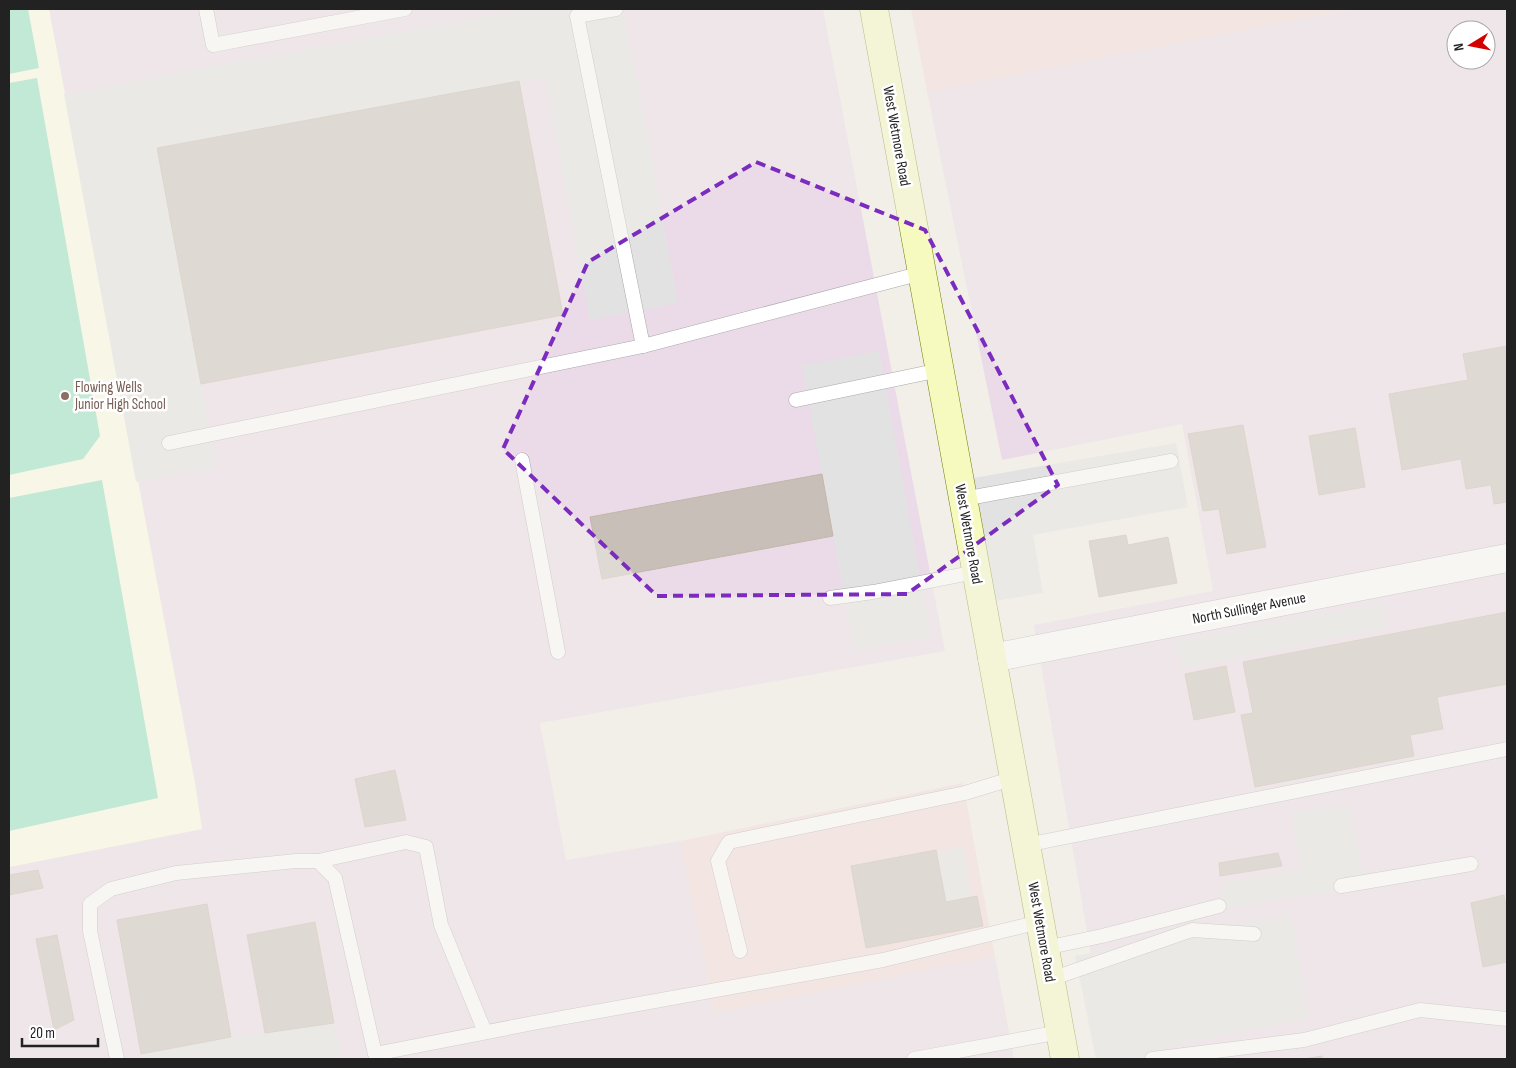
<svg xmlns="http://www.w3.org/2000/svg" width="1516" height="1068" viewBox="0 0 1516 1068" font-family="'Sofia Sans Condensed',sans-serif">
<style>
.commercial{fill:#f2dad9}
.industrial{fill:#ebdbe8;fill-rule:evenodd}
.education{fill:#ffffe5}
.pitch{fill:#88e0be}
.parking{fill:#e2e2e2}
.building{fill:#c7bfb8;stroke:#c4b6ab}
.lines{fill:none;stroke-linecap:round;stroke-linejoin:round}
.lane-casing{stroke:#a9a9a9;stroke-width:15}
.street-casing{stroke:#a9a9a9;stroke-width:29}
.secondary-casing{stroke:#707d05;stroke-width:29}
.lane{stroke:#fff;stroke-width:14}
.street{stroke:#fff;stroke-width:28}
.secondary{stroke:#f7fabf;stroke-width:28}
.marked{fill:none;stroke:#7b2cbf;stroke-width:4;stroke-dasharray:10 6;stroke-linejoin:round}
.education-dot{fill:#8d6e63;stroke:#fff;stroke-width:2}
.labels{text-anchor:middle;stroke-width:5;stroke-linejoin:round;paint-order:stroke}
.street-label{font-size:15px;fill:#222;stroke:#fff}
.education-label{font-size:15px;fill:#785e54;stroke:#fff;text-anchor:start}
</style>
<rect width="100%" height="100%" fill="#f2efe9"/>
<g class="commercial">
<polygon points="911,9 1353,9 927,92"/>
<polygon points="963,783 995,956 715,1013 680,841"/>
</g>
<g class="industrial">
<polygon points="47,9 823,9 945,651 540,723 566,860 680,841 715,1013 995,956 1014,1059 9,1059 9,867 202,829"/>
<path d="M1353,9H1507V1059H1109L1034,625L1213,591L1182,424L1002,460L927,92ZM1456,30H1486V60H1456Z"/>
</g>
<polygon class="education" points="9,9 49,9 195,783 202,829 9,867"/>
<g class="pitch">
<polygon points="9,9 28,9 39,68 9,74"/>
<polygon points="37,78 100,436 83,459 9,475 9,83"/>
<polygon points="102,480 158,798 9,831 9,498"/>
</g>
<g class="parking">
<polygon points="525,9 624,9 678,303 590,320 545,77 157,148 216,467 136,482 64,94"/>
<polygon points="879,351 931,637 854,651 802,365"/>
<polygon points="1176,443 1188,507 1033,535 1043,593 995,601 973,478"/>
<polygon points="1381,603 1386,627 1182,669 1175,641"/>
<polygon points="1348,804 1366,885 1224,909 1220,883 1301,870 1291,812"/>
<polygon points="963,847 972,897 946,902 937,852"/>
<polygon points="1291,914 1308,1018 1113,1058 1209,1043 1212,1059 1096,1059 1075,956"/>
<polygon points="334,1023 344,1059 142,1059 141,1054 231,1037"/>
</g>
<g class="building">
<polygon points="519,81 563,315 201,384 157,148"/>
<polygon points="1507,346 1507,411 1505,411 1507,424 1507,502 1494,504 1491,485 1466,489 1461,459 1402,470 1389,394 1468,380 1463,354"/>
<polygon points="1243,425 1266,547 1227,554 1219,509 1203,511 1188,434"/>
<polygon points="1355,428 1365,487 1319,495 1309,436"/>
<polygon points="822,474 833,536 602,579 590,517"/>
<polygon points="1126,535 1128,545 1168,537 1177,583 1099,597 1089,541"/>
<polygon points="1507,612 1507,684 1437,697 1443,729 1410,735 1414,756 1255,787 1241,715 1253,713 1243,662"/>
<polygon points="1226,666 1235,712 1194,720 1185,674"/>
<polygon points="395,770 406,820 365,827 355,779"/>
<polygon points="936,850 946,902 977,896 983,926 866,948 851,866"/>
<polygon points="1278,853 1282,866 1220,876 1219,863"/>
<polygon points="38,870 43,888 9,895 9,875"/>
<polygon points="1504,895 1507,913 1507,962 1483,967 1471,903"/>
<polygon points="207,904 231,1037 141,1054 117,920"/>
<polygon points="315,922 334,1023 265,1033 247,935"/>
<polygon points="57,935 74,1020 54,1030 36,939"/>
<polygon points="1322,1056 1322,1059 1304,1059"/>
</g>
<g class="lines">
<defs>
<g id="lane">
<polyline points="206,9 213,45 405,9"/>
<polyline points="616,9 577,16 643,346"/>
<polyline points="796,400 940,370"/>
<polyline points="169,443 643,346 922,273"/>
<polyline points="522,460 558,652"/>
<polyline points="963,499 1171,461"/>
<polyline points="830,598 873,592 976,572"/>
<polyline points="1026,845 1507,749"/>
<polyline points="318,861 406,842 426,847 441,925 485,1032"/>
<polyline points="1341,886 1471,864"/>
<polyline points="1045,948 1102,936 1219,906"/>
<polyline points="740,951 718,861 729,842 965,793 1014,778"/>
<polyline points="1051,979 1192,930 1254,934"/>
<polyline points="117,1059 90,931 90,904 111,889 176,873 296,861 318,861 335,878 375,1054 533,1023 883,960 1040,922"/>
<polyline points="914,1059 1060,1032"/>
<polyline points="1152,1059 1304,1040 1420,1010 1507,1019"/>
</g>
<polyline id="street" points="992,658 1507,558"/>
<polyline id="secondary" points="874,9 1065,1059"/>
</defs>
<use href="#lane" class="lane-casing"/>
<use href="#street" class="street-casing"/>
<use href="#secondary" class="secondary-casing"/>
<use href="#lane" class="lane"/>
<use href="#street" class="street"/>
<use href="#secondary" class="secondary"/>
</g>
<path d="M0 0H1516V1068H0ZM756,162L925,230L1058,485L907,594L657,596L503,449L588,262Z" fill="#f2efe9" fill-opacity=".55" fill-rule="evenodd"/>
<path class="marked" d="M756,162L925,230L1058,485L907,594L657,596L503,449L588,262Z"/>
<circle class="education-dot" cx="65" cy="396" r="5"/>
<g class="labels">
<g class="street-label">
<text transform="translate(897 136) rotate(80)" y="5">West Wetmore Road</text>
<text transform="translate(969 534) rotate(80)" y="5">West Wetmore Road</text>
<text transform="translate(1249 608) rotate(-11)" y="5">North Sullinger Avenue</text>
<text transform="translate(1042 932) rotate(80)" y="5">West Wetmore Road</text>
</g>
<g class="education-label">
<text x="75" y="392">Flowing Wells<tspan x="75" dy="17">Junior High School</tspan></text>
</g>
</g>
<rect width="1516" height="1068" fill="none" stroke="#222222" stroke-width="20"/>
<g transform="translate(1471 45) rotate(260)"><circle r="24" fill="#ffffff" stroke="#a7a7a7"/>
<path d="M0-4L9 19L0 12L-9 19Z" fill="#d40000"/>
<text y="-8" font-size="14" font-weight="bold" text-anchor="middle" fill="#222222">N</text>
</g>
<path d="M22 1038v8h76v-8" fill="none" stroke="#222222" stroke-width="2.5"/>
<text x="30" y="1038" font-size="15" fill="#222222" stroke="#ffffff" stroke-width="4" paint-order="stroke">20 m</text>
</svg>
